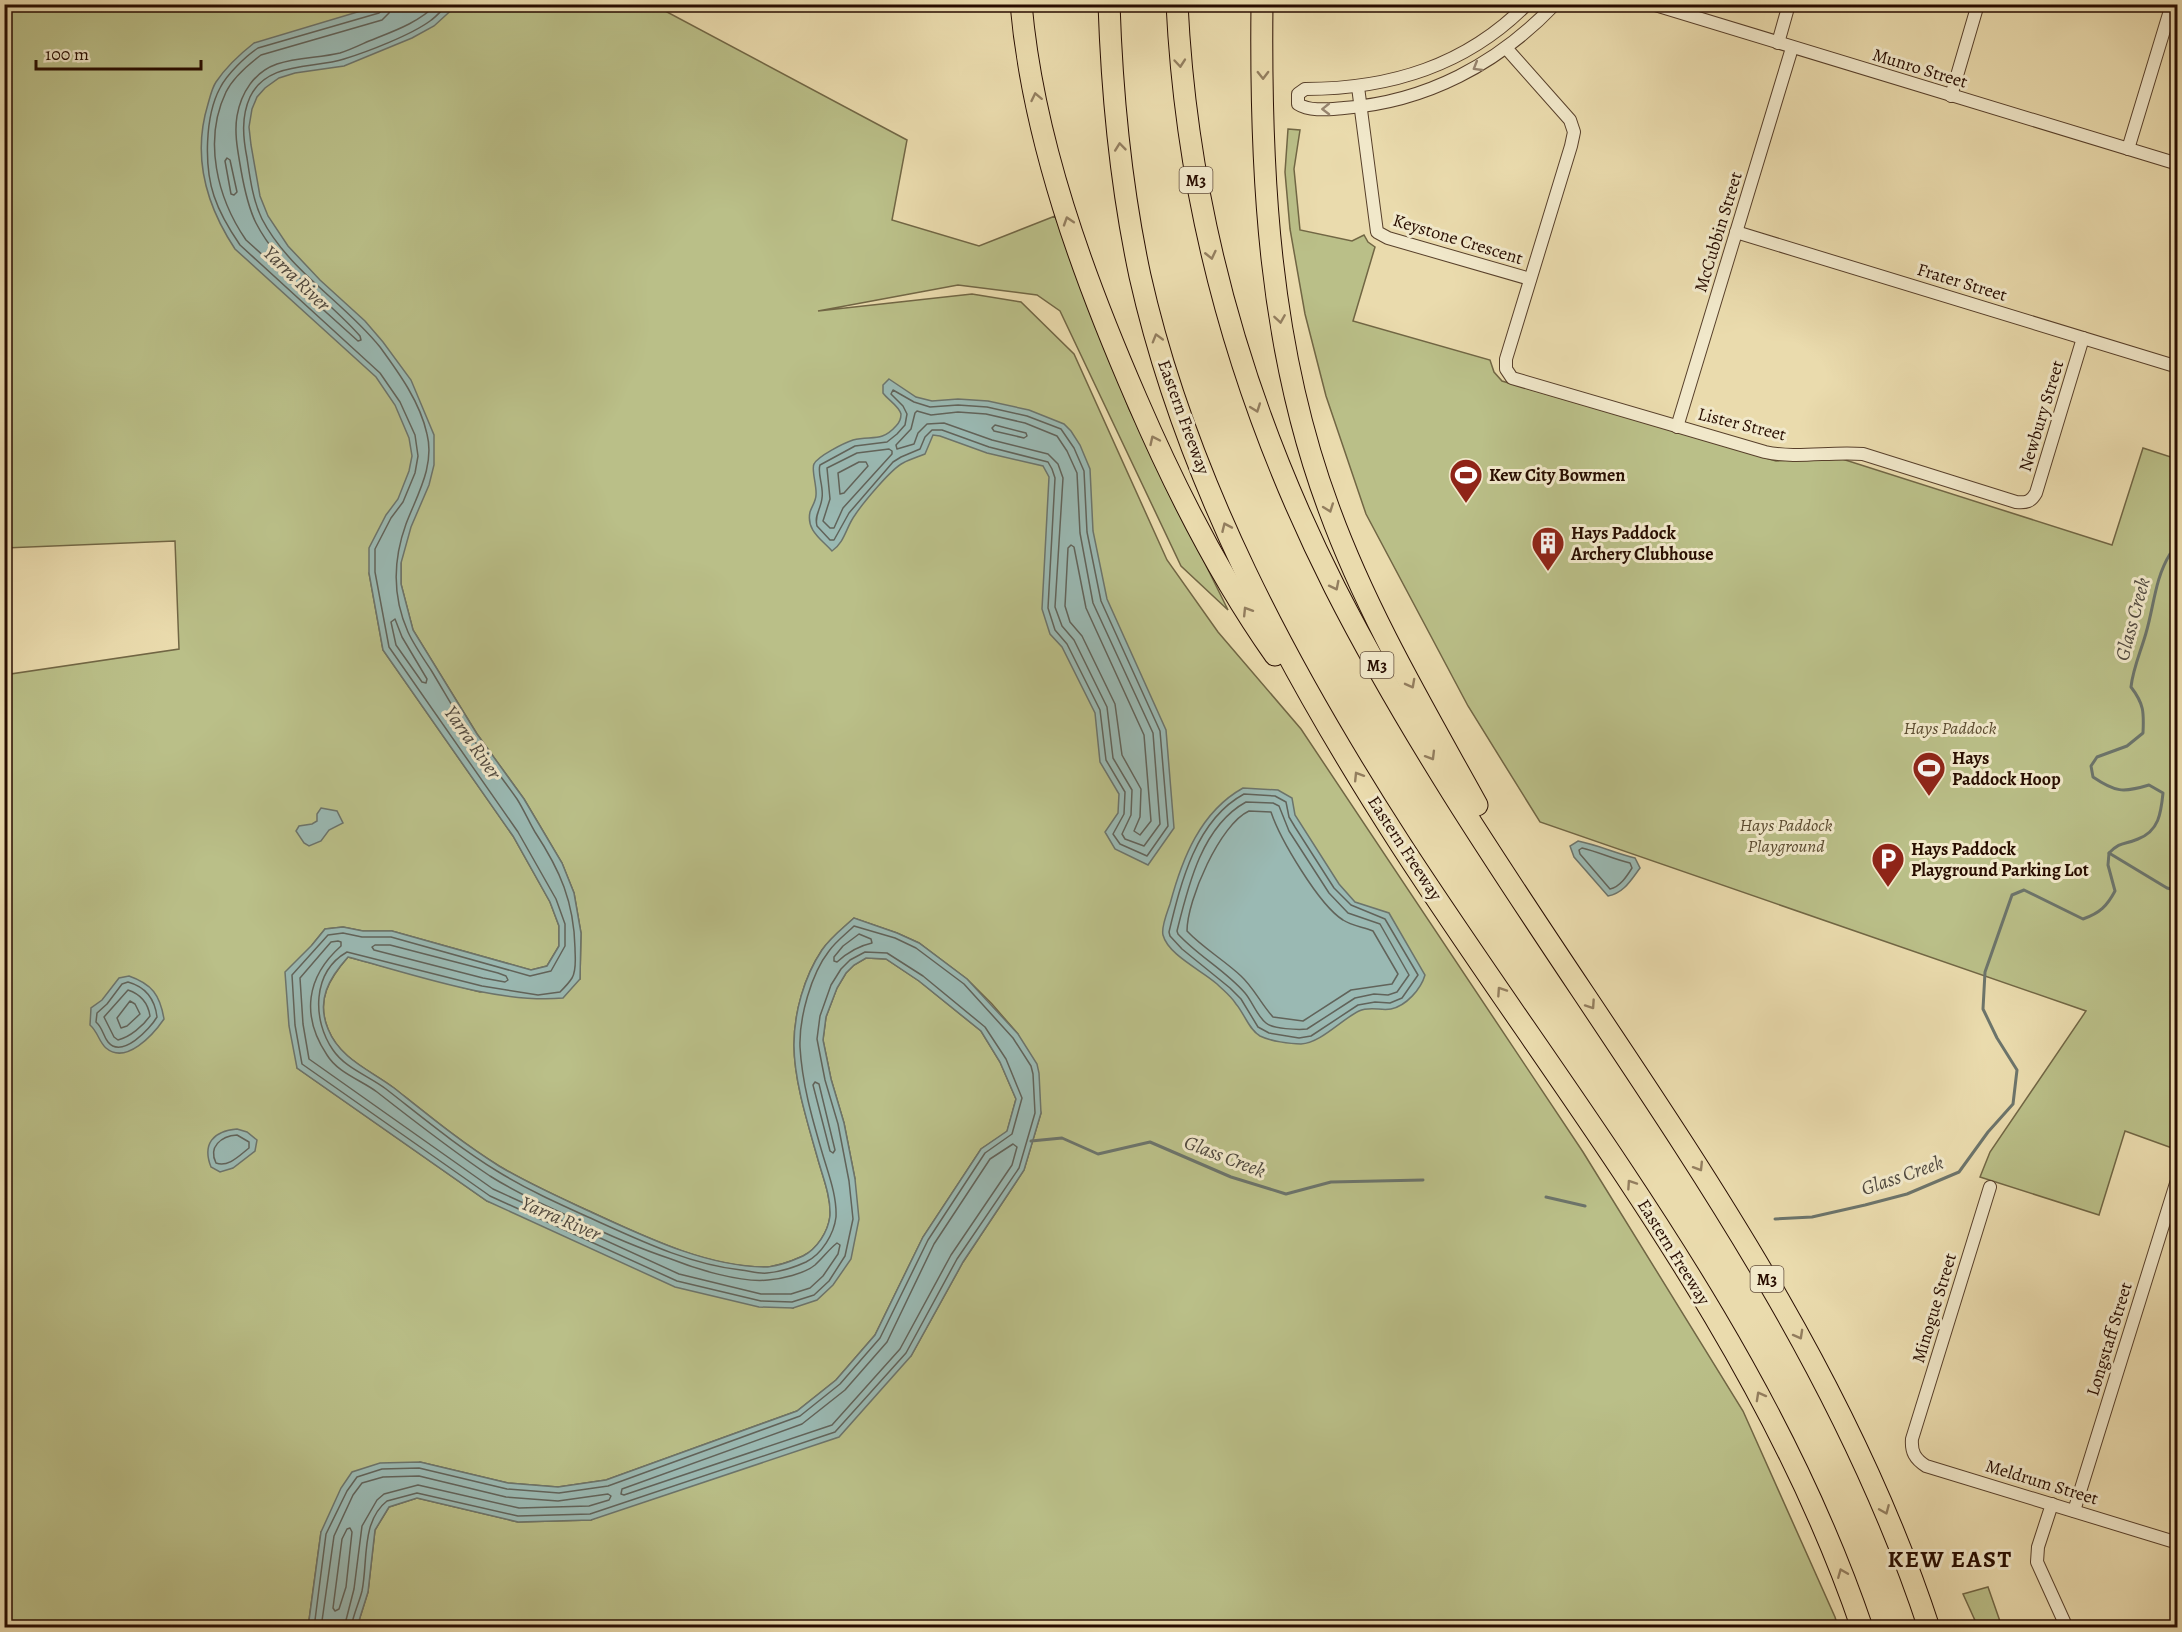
<svg xmlns="http://www.w3.org/2000/svg" width="2182" height="1632" viewBox="0 0 2182 1632" font-family="Alegreya,serif">
<style>
.green{fill:#babf88;stroke:#716644;stroke-width:1.5}
.water{fill:#9ab9b3;stroke:#6c746b;stroke-width:1.5}
.lines{fill:none;stroke-linecap:round;stroke-linejoin:round}
.shore{stroke:#61635a;stroke-width:1.5}
.stream{stroke:#6c746b;stroke-width:3}
.street-casing{stroke:#58402b;stroke-width:14}
.highway-casing{stroke:#280d00;stroke-width:23}
.street{stroke:#f1e8ca;stroke-width:12}
.highway{stroke:#eadbad;stroke-width:21}
.oneway{stroke:#937e5f}
.oneway2{stroke:#97856f}
.labels{text-anchor:middle;stroke-width:6;stroke-linejoin:round;paint-order:stroke}
.shield{fill:#f1e8ca;stroke:#644f3d;stroke-width:1.5}
.shield-label{font-size:16px;font-weight:bold;fill:#280d00}
.street-label{font-size:18px;fill:#280d00;stroke:#f1e8ca}
.poi-label{font-size:18px;font-weight:bold;fill:#280d00;stroke:#f1e8ca;text-anchor:start}
.park-label{font-size:18px;font-style:italic;fill:#5b4b30;stroke:#f1e8ca}
.water-label{font-size:20px;font-style:italic;fill:#50493f;stroke:#f1e8ca}
.district-label{font-size:24px;font-weight:bold;letter-spacing:1.5px;fill:#280d00;stroke:#f1e8ca}
</style>
<rect width="100%" height="100%" fill="#eadbad"/>
<filter id="stains"><feTurbulence type="fractalNoise" baseFrequency=".00333" numOctaves="4"/><feColorMatrix values="0 0 0 0 .2 0 0 0 0 .09 0 0 0 0 .02 0 0 0 .5 -.17"/></filter>
<radialGradient id="worn" r=".72"><stop offset=".6" stop-color="#630" stop-opacity="0"/><stop offset="1" stop-color="#630" stop-opacity=".3"/></radialGradient>
<g class="green">
<path d="M5,5H654L907,140L892,220L979,246L1055,216L1129,409L1228,610L1181,566L1060,311L1037,295L958,285L818,311L972,294L1021,302L1074,354L1167,560L1218,632L1301,729L1583,1152L1743,1411L1835,1617L1838,1627H357L368,1592L375,1530L389,1507L417,1498L518,1522L591,1520L911,1356L963,1262L1024,1170L1041,1113L1018,1034L992,1004L967,979L919,943L897,933L854,918C843,928 830,938 822,950C804,977 794,1013 794,1045C794,1082 809,1127 819,1163C824,1180 831,1198 830,1216C828,1232 817,1249 803,1256C792,1261 776,1267 764,1267C705,1267 641,1235 589,1211C558,1197 528,1183 499,1166C462,1143 428,1115 394,1088C370,1070 340,1059 328,1029C316,1000 329,979 348,957L480,992L580,979L581,933L574,893L562,863L524,799L477,734L413,630L401,584V563L369,573L383,650L513,836L550,902L559,926V946L547,966L531,970L392,931H363L343,927L325,929L312,945L297,1068L487,1201L793,1308L855,1179L844,1123L831,1079L823,1040L826,1017L837,988L846,973L854,965L866,958L886,959L919,981L981,1031L1000,1062L1016,1099L1007,1132L981,1149L923,1237L875,1335L836,1380L797,1411L606,1480L558,1487L508,1483L420,1462L321,1532L308,1627H5L4,675L179,649L175,541L5,548Z"/>
<polygon points="1288,129 1300,130 1294,169 1300,230 1352,241 1364,235 1368,242 1375,247 1353,321 1490,360 1494,372 1502,381 1776,461 1836,457 2112,545 2143,448 2177,459 2177,1132 2172,1148 2125,1131 2099,1215 1980,1177 1990,1152 2086,1011 1540,822 1468,706 1366,514 1326,396 1305,314 1290,229 1285,172"/>
<polygon points="1988,1587 2002,1627 1978,1627 1963,1594"/>
</g>
<g class="water">
<path d="M384,4L457,5L434,26L412,38L344,66L295,73L279,78L265,88L257,97L252,109L249,127L251,145L260,196L268,216L288,246L320,280L365,321L383,342L411,380L434,435V465L429,485L411,527L401,563V584L413,630L477,734L524,799L562,863L574,893L581,933L580,979L563,998C497,1004 412,974 348,957C329,978 316,1000 328,1029C340,1059 370,1070 394,1088C428,1115 462,1143 499,1166C529,1184 561,1198 593,1213C646,1237 705,1266 764,1267C776,1267 792,1261 803,1256C817,1249 828,1232 830,1216C831,1198 824,1180 819,1163C809,1127 794,1082 794,1045C794,1013 804,977 822,950C830,938 843,928 854,918L897,933L919,943L967,979L1018,1034L1037,1064L1039,1073L1041,1113L1024,1170L963,1262L911,1356L839,1437L591,1520L518,1522L417,1498L389,1507L375,1530L368,1592L357,1627L308,1628L321,1532L341,1488L352,1472L380,1463L420,1462L508,1483L558,1487L606,1480L797,1411L836,1380L875,1335L923,1237L981,1149L1007,1131L1016,1099L1000,1062L981,1031L919,981L886,959L866,958L854,965L846,973L837,988L826,1017L823,1040L831,1079L844,1123L855,1179L859,1219L851,1259L833,1285L817,1300L793,1308L759,1307L675,1287L487,1201L297,1068L289,1026L285,972L312,945L325,929L343,927L363,931H392L531,970L547,966L559,946V926L550,902L513,836L383,650L369,573V548L386,515L398,499L409,471L412,456L409,438L395,405L376,377L235,249C206,205 192,156 208,104C210,97 212,88 216,82C226,67 240,54 254,43Z"/>
<path d="M889,379L916,397L932,401L958,399L988,401L1029,410L1064,424L1071,431L1080,445L1090,469L1093,531L1107,599L1166,730L1174,828L1148,865L1115,849L1105,832L1118,813L1119,794L1100,762L1095,713L1062,647L1050,634L1042,609L1049,477L1043,466L987,453L940,436L933,435L925,454C918,457 910,459 903,463C891,469 863,503 855,515C846,527 845,542 832,551C821,539 806,530 810,512C812,506 816,501 816,495C817,486 811,469 814,464C818,456 844,443 853,440C871,435 881,443 896,426C899,423 901,419 901,414C899,406 888,400 883,393V385Z"/>
<path d="M1243,788L1278,790L1292,798L1295,815L1339,884L1355,902L1389,913L1425,975C1421,989 1406,1006 1391,1009C1381,1011 1370,1006 1359,1011C1342,1019 1321,1043 1301,1044C1290,1044 1270,1041 1260,1036C1249,1030 1244,1013 1236,1004C1231,996 1223,990 1217,984C1203,971 1168,955 1163,935C1161,927 1167,913 1170,904C1182,859 1200,812 1243,788Z"/>
<polygon points="321,808 337,811 343,823 329,830 321,841 309,846 304,843 296,831 299,826 312,824 317,821 317,814"/>
<path d="M1578,841C1598,845 1615,853 1635,858L1640,868C1631,880 1624,893 1608,896L1574,857L1570,846Z"/>
<path d="M129,976C152,984 160,995 164,1019C153,1035 126,1065 106,1048C99,1042 98,1032 90,1025L91,1008L102,1000L119,978Z"/>
<path d="M237,1129L247,1132L257,1140L255,1151L233,1168L220,1172L211,1167C202,1144 213,1131 237,1129Z"/>
</g>
<g class="lines">
<g class="shore">
<path d="M391,4L389,13L382,20L261,55C249,64 233,78 226,92C203,140 217,198 246,240L358,341L361,340L360,336C327,298 280,270 256,223C248,207 244,187 241,170C238,152 234,134 237,116C241,93 254,72 277,64C298,57 319,58 340,53C350,50 360,45 369,41C394,31 418,23 437,4"/>
<polygon points="227,158 230,160 237,192 234,195 231,194 225,161"/>
<path d="M893,390L914,402L930,407L958,405L987,407L1027,416L1061,429L1074,448L1084,471L1087,532L1101,601L1160,731L1168,826L1147,856L1120,844L1113,834L1124,814L1125,792L1106,760L1100,710L1067,644L1055,630L1048,608L1055,478L1052,469L1048,462L989,447L942,430H932L925,437L920,449L901,457L893,462L849,513L834,540H830L817,526C814,515 821,509 822,498C824,487 817,473 820,465L855,446L887,442L897,434L905,425L907,414L903,406L891,394Z"/>
<polygon points="917,411 931,415 958,412 986,414 1025,423 1057,436 1067,451 1077,473 1080,533 1093,603 1153,733 1160,824 1144,846 1125,839 1122,834 1131,815 1132,790 1113,758 1107,707 1074,640 1062,626 1055,607 1063,478 1058,464 1048,454 992,440 944,423 927,424 918,433 914,444 897,449 896,445 911,429 915,413"/>
<polygon points="995,425 1026,433 1027,436 1024,438 994,431 992,428"/>
<polygon points="889,449 892,451 892,454 843,508 834,528 830,528 823,521 830,499 827,468 857,453"/>
<polygon points="859,462 866,462 868,466 844,493 840,494 838,473"/>
<polygon points="1071,545 1074,547 1086,608 1144,735 1151,821 1140,835 1134,831 1140,817 1141,789 1122,755 1115,704 1082,636 1070,622 1065,606 1068,548"/>
<polygon points="395,619 402,637 427,679 426,683 422,682 396,645 391,622"/>
<path d="M1244,794L1275,796L1286,802L1289,817L1295,827L1334,888L1351,905L1385,919L1418,975L1402,998L1390,1003L1375,1002L1358,1005L1311,1036L1299,1038L1269,1033L1258,1027L1241,999L1230,988L1182,949L1170,936L1169,932C1181,882 1196,820 1244,794Z"/>
<path d="M1246,802L1273,803L1279,806L1289,831L1329,893L1348,913L1380,924L1409,975L1397,992L1388,995L1374,994L1355,998L1307,1029C1299,1030 1272,1029 1266,1023C1257,1016 1252,1001 1245,993C1225,970 1198,956 1178,934L1177,931C1188,886 1202,826 1246,802Z"/>
<path d="M1249,811L1271,812C1280,839 1319,905 1343,920C1352,926 1364,927 1373,931L1398,974L1392,984L1351,990L1303,1021L1273,1017C1261,1004 1254,988 1241,976C1224,960 1203,948 1187,931C1187,900 1220,824 1249,811Z"/>
<path d="M1582,848C1599,852 1613,859 1630,863L1632,868C1627,876 1620,887 1610,889L1580,854L1579,850Z"/>
<path d="M859,934L871,939L872,943C858,946 848,952 837,962L834,961V957L843,946Z"/>
<path d="M338,941L341,942V946C306,977 301,1016 327,1055C338,1073 361,1080 377,1092C414,1121 451,1150 490,1176C517,1193 546,1206 575,1219C606,1234 638,1248 671,1259C696,1269 741,1283 768,1280C781,1279 804,1274 815,1265C823,1258 829,1249 837,1243L840,1245L838,1254L823,1276L810,1288L791,1294H761L679,1274L493,1189L309,1059L303,1024L300,978L331,942Z"/>
<polygon points="375,945 390,945 498,973 506,976 508,980 505,982 483,978 374,950 372,947"/>
<path d="M128,982C146,987 155,1000 157,1017C150,1029 122,1059 108,1042C103,1036 103,1028 96,1022L97,1013L107,1004L122,984Z"/>
<path d="M128,990C140,994 148,1003 150,1016C143,1026 130,1037 118,1040L114,1037L104,1017Z"/>
<polygon points="130,1001 135,1004 140,1014 127,1026 121,1028 117,1018"/>
<polygon points="815,1082 819,1084 835,1150 833,1153 830,1151 813,1085"/>
<path d="M237,1135L249,1142V1148C240,1155 228,1168 216,1163C208,1147 221,1136 237,1135Z"/>
<polygon points="1013,1144 1017,1147 1012,1165 951,1255 900,1349 832,1425 624,1495 621,1494 622,1489 802,1424 845,1390 887,1342 934,1244 990,1159"/>
<polygon points="350,1528 352,1532 346,1587 339,1609 335,1611 333,1608 342,1539 347,1529"/>
<path d="M314,1628L326,1534L347,1491L357,1477L382,1469L419,1468L507,1489L559,1493L608,1486L800,1416L840,1384L880,1338L928,1240L985,1153L1012,1134L1022,1098L1006,1059L985,1027L923,976L887,953L865,952L850,960L841,969L831,985L820,1016L817,1039L825,1080L838,1124L849,1181L853,1219L845,1256L829,1281L814,1295L792,1302L761,1301L677,1281L490,1196L302,1064L295,1025L292,975L328,935L343,933L362,937H391L530,976L551,971L565,946V924L556,899L518,832L389,647L375,572V549L391,518L403,502L415,473L418,456L415,435L400,402L380,373L240,245C229,229 220,214 214,196C204,166 205,116 220,88C227,74 246,56 258,48L379,13L382,10L383,4"/>
<polyline points="321,1628 334,1536 353,1495 362,1483 383,1477 419,1476 506,1497 558,1501 608,1494 611,1496 609,1500 589,1506 519,1508 418,1485 384,1494 377,1500 362,1526 354,1589 344,1628"/>
<path d="M351,1628C353,1615 359,1603 362,1591C368,1562 361,1521 387,1501L417,1493L518,1516L590,1514L835,1432L906,1353L957,1259L1019,1168L1035,1113L1033,1074L1031,1066L1013,1038L964,984L916,948L895,938L854,926C846,934 836,941 829,951C811,974 799,1018 800,1047C802,1083 812,1118 822,1152C828,1173 837,1195 836,1217C834,1234 822,1254 806,1262C795,1267 779,1272 767,1273C759,1274 750,1271 741,1270C687,1264 637,1239 588,1217C557,1203 526,1189 497,1171C458,1147 422,1117 386,1089C369,1076 345,1068 333,1050C312,1020 312,972 347,952L482,986L538,995L560,992C564,988 569,983 572,978C577,970 575,957 575,948C574,902 560,870 535,832C529,822 524,810 517,799C503,779 487,759 473,739C458,717 445,693 431,670C423,658 414,645 408,632C392,596 393,560 406,524C417,495 435,466 427,434C420,402 399,373 380,347C344,302 289,271 262,219C253,201 250,178 247,158C243,138 241,117 250,97C267,61 313,69 344,59C367,52 411,35 430,21C436,17 442,10 448,4"/>
</g>
<g class="stream">
<polyline points="2109,853 2167,888 2178,891"/>
<polyline points="1031,1141 1062,1138 1098,1154 1150,1142 1231,1177 1286,1194 1331,1182 1423,1180"/>
<polyline points="1546,1197 1585,1206"/>
<path d="M1775,1219L1812,1217L1865,1205L1907,1194L1959,1172L1988,1132L2013,1104L2017,1070L1997,1038L1983,1009L1985,972L2012,895L2024,890L2083,919C2100,913 2107,906 2115,891L2108,865L2109,853C2121,841 2124,845 2138,839C2159,831 2161,813 2163,793L2149,785C2123,793 2115,792 2093,777L2091,766L2097,757L2127,746L2143,733C2144,712 2144,704 2131,687C2133,668 2141,651 2146,633C2154,606 2155,578 2170,554L2178,553"/>
</g>
<defs>
<g id="street">
<path d="M1527,4C1466,66 1390,89 1305,89L1298,94V104C1310,112 1330,109 1344,108C1426,102 1498,64 1555,4"/>
<polyline points="1652,4 2178,164"/>
<polyline points="1778,43 1789,4"/>
<path d="M1507,49L1570,120L1574,132L1571,146L1506,359V369L1512,378L1765,452C1797,459 1831,451 1863,454L2016,502C2026,503 2031,502 2036,493L2083,338"/>
<polyline points="1358,87 1377,232 1388,238 1530,279"/>
<polyline points="1951,96 1978,4"/>
<polyline points="2128,149 2172,4"/>
<polyline points="1736,232 2178,367"/>
<polyline points="1677,427 1792,48"/>
<path d="M1990,1187L1912,1439C1911,1452 1915,1459 1926,1466L2178,1543"/>
<polyline points="2052,1504 2038,1547 2037,1562 2067,1628"/>
<polyline points="2074,1511 2178,1177"/>
</g>
<g id="highway">
<path d="M1021,4C1033,140 1083,276 1137,400C1175,488 1219,576 1275,655"/>
<path d="M1109,4C1112,95 1121,187 1140,276C1186,480 1288,670 1401,845C1566,1099 1763,1337 1862,1628"/>
<path d="M1177,4C1187,211 1242,404 1335,588C1516,944 1803,1243 1929,1628"/>
<path d="M1262,4C1260,175 1269,348 1329,509C1367,613 1424,709 1477,805"/>
</g>
</defs>
<use href="#street" class="street-casing"/>
<use href="#highway" class="highway-casing"/>
<use href="#street" class="street"/>
<use href="#highway" class="highway"/>
</g>
<defs><path id="oneway-chevron" d="M-2-3.5L2.5 0L-2 3.5" fill="none" stroke-width="1.6" stroke-linecap="round" stroke-linejoin="round" transform="scale(1.5)"/></defs>
<g class="oneway">
<use href="#oneway-chevron" transform="translate(1180 63) rotate(85)"/>
<use href="#oneway-chevron" transform="translate(1263 75) rotate(89)"/>
<use href="#oneway-chevron" transform="translate(1036 97) rotate(-102)"/>
<use href="#oneway-chevron" transform="translate(1120 147) rotate(-96)"/>
<use href="#oneway-chevron" transform="translate(1068 221) rotate(-108)"/>
<use href="#oneway-chevron" transform="translate(1211 255) rotate(77)"/>
<use href="#oneway-chevron" transform="translate(1280 319) rotate(81)"/>
<use href="#oneway-chevron" transform="translate(1157 338) rotate(-106)"/>
<use href="#oneway-chevron" transform="translate(1256 408) rotate(70)"/>
<use href="#oneway-chevron" transform="translate(1154 440) rotate(-115)"/>
<use href="#oneway-chevron" transform="translate(1329 508) rotate(70)"/>
<use href="#oneway-chevron" transform="translate(1226 527) rotate(-114)"/>
<use href="#oneway-chevron" transform="translate(1335 586) rotate(63)"/>
<use href="#oneway-chevron" transform="translate(1247 611) rotate(-122)"/>
<use href="#oneway-chevron" transform="translate(1411 684) rotate(62)"/>
<use href="#oneway-chevron" transform="translate(1431 756) rotate(59)"/>
<use href="#oneway-chevron" transform="translate(1358 776) rotate(-122)"/>
<use href="#oneway-chevron" transform="translate(1501 991) rotate(-124)"/>
<use href="#oneway-chevron" transform="translate(1591 1005) rotate(56)"/>
<use href="#oneway-chevron" transform="translate(1699 1167) rotate(58)"/>
<use href="#oneway-chevron" transform="translate(1631 1184) rotate(-124)"/>
<use href="#oneway-chevron" transform="translate(1799 1335) rotate(61)"/>
<use href="#oneway-chevron" transform="translate(1760 1396) rotate(-119)"/>
<use href="#oneway-chevron" transform="translate(1885 1510) rotate(67)"/>
<use href="#oneway-chevron" transform="translate(1842 1573) rotate(-112)"/>
</g>
<g class="oneway2">
<use href="#oneway-chevron" transform="translate(1477 67) rotate(149)"/>
<use href="#oneway-chevron" transform="translate(1326 109) rotate(179)"/>
</g>
<defs>
<symbol id="stadium-pin" viewBox="-11 -11 22 30"><path d="M0 17L-7.5 6A9.5 9.5 0 1 1 7.5 6Z" fill="#8f2418" stroke="#f1e8ca"/><path d="M0-5a6.5 5 0 1 0 0 10a6.5 5 0 1 0 0-10ZM-3.5-1.8h7v3.6h-7Z" fill="#fff"/></symbol>
<symbol id="building-pin" viewBox="-11 -11 22 30"><path d="M0 17L-7.5 6A9.5 9.5 0 1 1 7.5 6Z" fill="#8f2418" stroke="#f1e8ca"/><path d="M-4-6H4V6H1V3H-1V6H-4ZM-2.5-4.3h1.7v1.8h-1.7ZM.8-4.3h1.7v1.8H.8ZM-2.5-1h1.7V.8h-1.7ZM.8-1h1.7V.8H.8Z" fill="#fff"/></symbol>
<symbol id="parking-pin" viewBox="-11 -11 22 30"><path d="M0 17L-7.5 6A9.5 9.5 0 1 1 7.5 6Z" fill="#8f2418" stroke="#f1e8ca"/><path d="M-3.5-5.5H1a3.5 3.5 0 0 1 0 7H-1V5.5H-3.5ZM-1-3.4V-.6H.8a1.4 1.4 0 0 0 0-2.8Z" fill="#fff"/></symbol>
</defs>
<g fill-rule="evenodd">
<use href="#stadium-pin" x="1447" y="456" width="38" height="52"/>
<use href="#building-pin" x="1529" y="524" width="38" height="52"/>
<use href="#stadium-pin" x="1910" y="749" width="38" height="52"/>
<use href="#parking-pin" x="1869" y="840" width="38" height="52"/>
</g>
<g class="labels">
<g class="shield">
<rect x="1179.5" y="167" width="33" height="26" rx="4.5"/>
<rect x="1360.5" y="652" width="33" height="26" rx="4.5"/>
<rect x="1750.5" y="1266" width="33" height="26" rx="4.5"/>
</g>
<g class="shield-label">
<text x="1196" y="186">M3</text>
<text x="1377" y="671">M3</text>
<text x="1767" y="1285">M3</text>
</g>
<g class="street-label">
<text transform="translate(1920 68) rotate(17)" y="6">Munro Street</text>
<text transform="translate(1718 232) rotate(-73)" y="6">McCubbin Street</text>
<text transform="translate(1458 239) rotate(17)" y="6">Keystone Crescent</text>
<text transform="translate(1962 282) rotate(17)" y="6">Frater Street</text>
<text transform="translate(2041 416) rotate(-73)" y="6">Newbury Street</text>
<text transform="translate(1184 417) rotate(70)" y="6">Eastern Freeway</text>
<text transform="translate(1742 424) rotate(14)" y="6">Lister Street</text>
<text transform="translate(1405 848) rotate(57)" y="6">Eastern Freeway</text>
<text transform="translate(1674 1252) rotate(58)" y="6">Eastern Freeway</text>
<text transform="translate(1934 1308) rotate(-73)" y="6">Minogue Street</text>
<text transform="translate(2109 1339) rotate(-73)" y="6">Longstaff Street</text>
<text transform="translate(2042 1482) rotate(17)" y="6">Meldrum Street</text>
</g>
<g class="poi-label">
<text x="1489" y="481">Kew City Bowmen</text>
<text x="1571" y="539">Hays Paddock<tspan x="1571" dy="21">Archery Clubhouse</tspan></text>
<text x="1952" y="764">Hays<tspan x="1952" dy="21">Paddock Hoop</tspan></text>
<text x="1911" y="855">Hays Paddock<tspan x="1911" dy="21">Playground Parking Lot</tspan></text>
</g>
<g class="park-label">
<text x="1950" y="734">Hays Paddock</text>
<text x="1786" y="831">Hays Paddock<tspan x="1786" dy="21">Playground</tspan></text>
</g>
<g class="water-label">
<text transform="translate(297 278) rotate(44)" y="7">Yarra River</text>
<text transform="translate(2132 619) rotate(-75)" y="7">Glass Creek</text>
<text transform="translate(473 742) rotate(55)" y="7">Yarra River</text>
<text transform="translate(1225 1156) rotate(21)" y="7">Glass Creek</text>
<text transform="translate(1902 1175) rotate(-19)" y="7">Glass Creek</text>
<text transform="translate(561 1218) rotate(23)" y="7">Yarra River</text>
</g>
<g class="district-label">
<text x="1950" y="1567">KEW EAST</text>
</g>
</g>
<rect width="2182" height="1632" fill="none" stroke="#eadbad" stroke-width="24"/>
<rect x="6" y="6" width="2170" height="1620" fill="none" stroke="#280d00" stroke-width="3"/>
<rect x="12" y="12" width="2158" height="1608" fill="none" stroke="#280d00" stroke-width="1.5"/>
<path d="M36 60v9h165v-9" fill="none" stroke="#280d00" stroke-width="3"/>
<text x="45" y="60" font-size="18" fill="#280d00" stroke="#f1e8ca" stroke-width="4.5" paint-order="stroke">100 m</text>
<rect width="100%" height="100%" filter="url(#stains)"/>
<rect width="100%" height="100%" fill="url(#worn)"/>
</svg>
